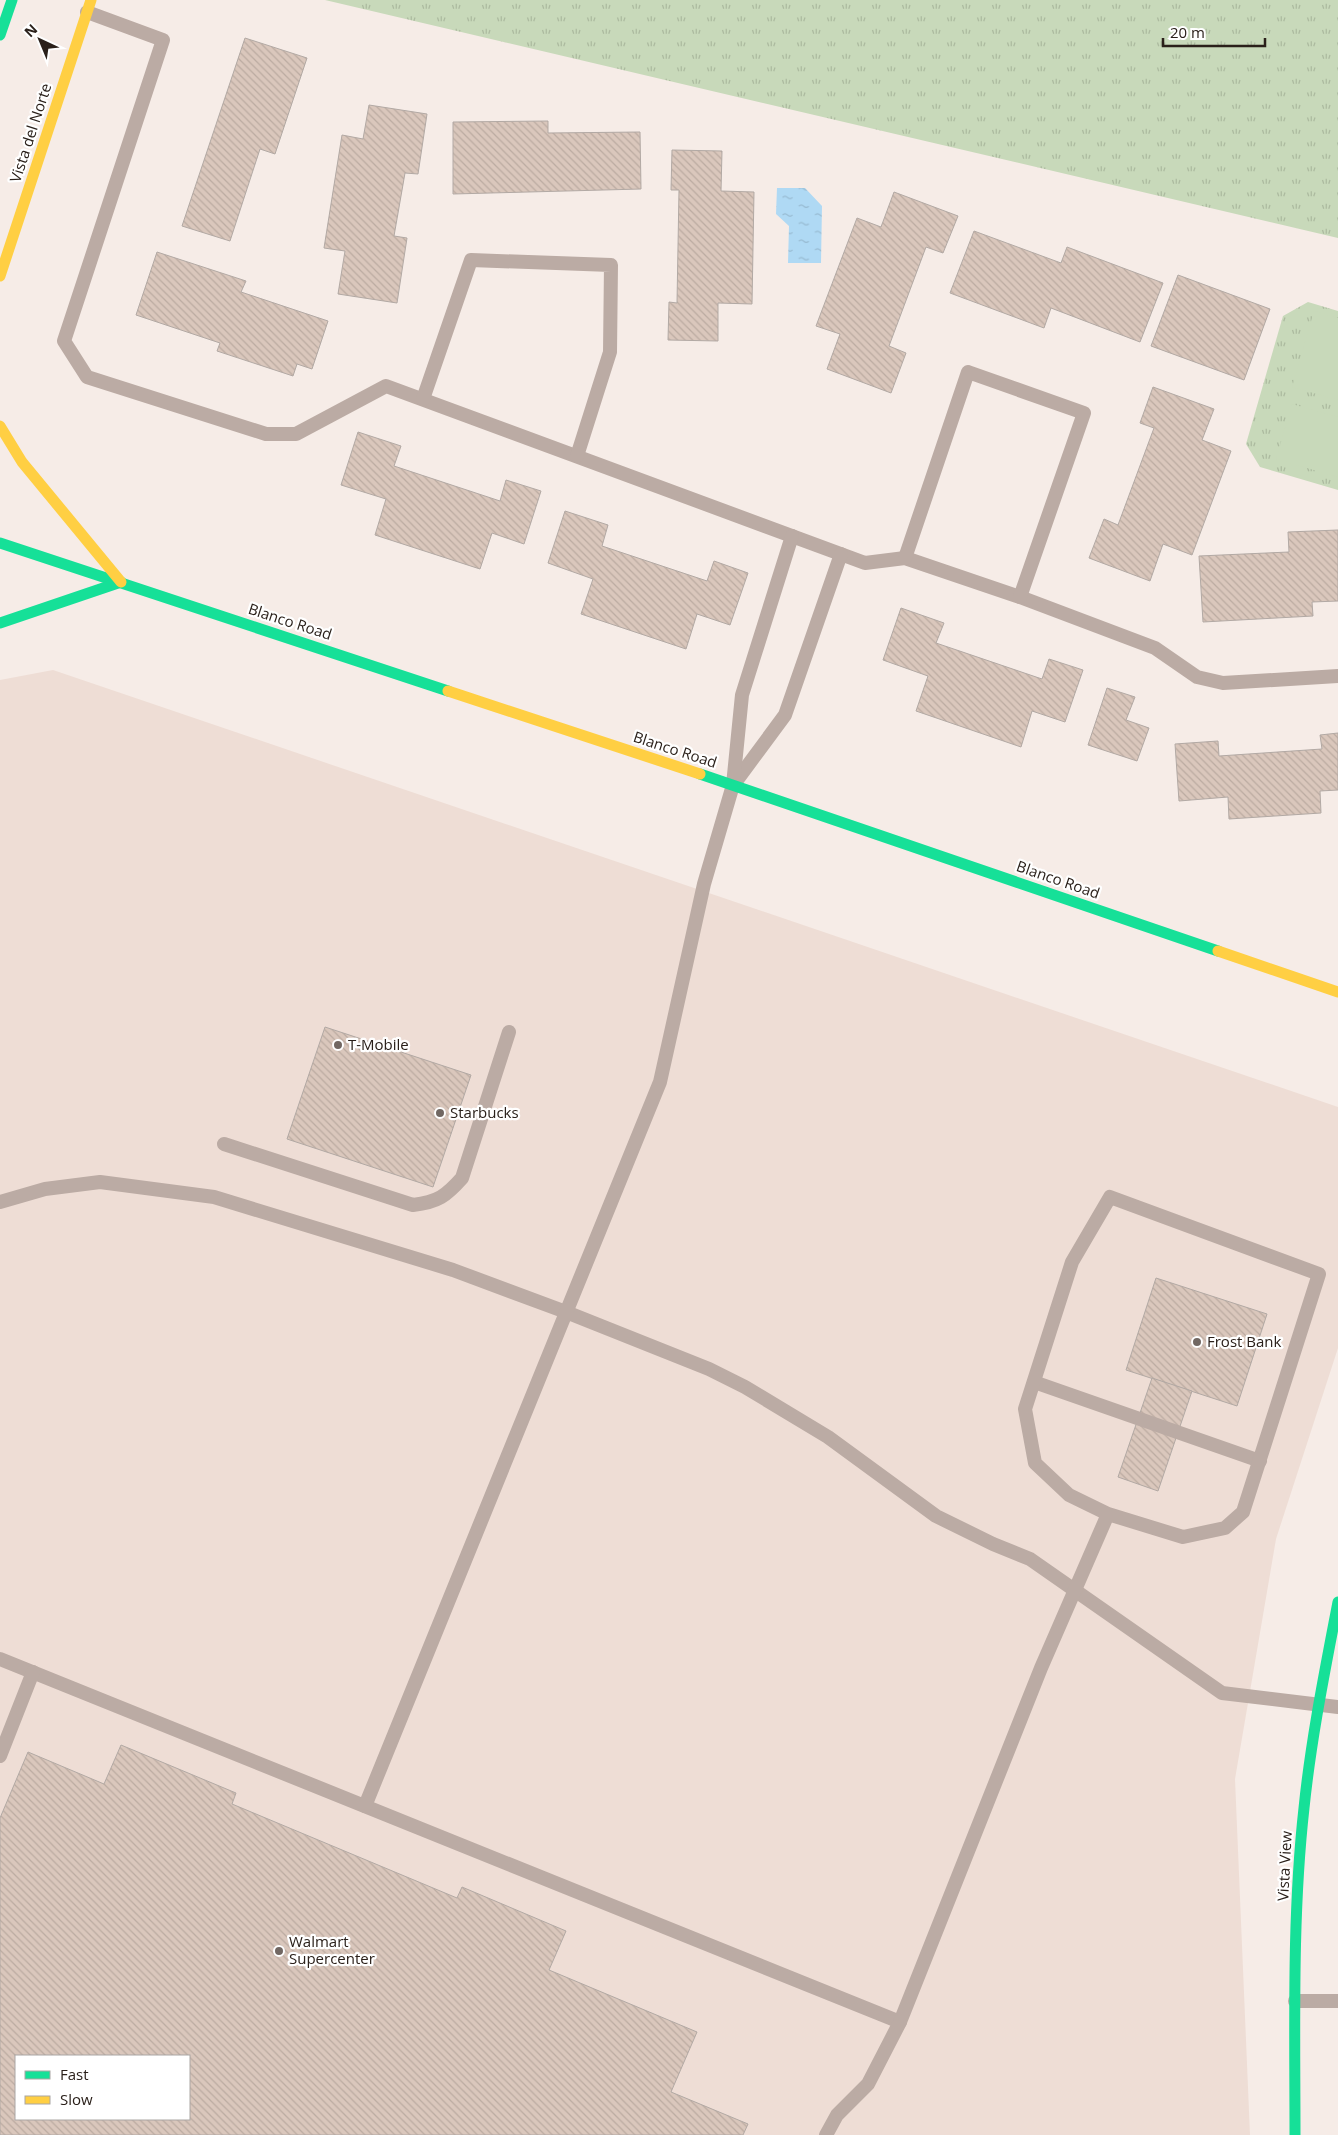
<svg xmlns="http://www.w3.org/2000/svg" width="1338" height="2135" viewBox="0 0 1338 2135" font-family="'Open Sans',sans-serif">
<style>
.commercial{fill:#eeddd5;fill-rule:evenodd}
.grass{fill:url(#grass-tufts)}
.garden{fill:#c8d9ba}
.water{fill:url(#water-ripples)}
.building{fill:url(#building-back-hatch);stroke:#b2a9a4;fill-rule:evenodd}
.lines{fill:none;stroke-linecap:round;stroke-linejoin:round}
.lane{stroke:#bbaba4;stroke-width:14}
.fast{stroke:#16e098;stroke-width:11}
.slow{stroke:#ffcf43;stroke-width:11}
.poi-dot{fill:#716762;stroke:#fff;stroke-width:2}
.labels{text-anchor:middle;stroke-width:4.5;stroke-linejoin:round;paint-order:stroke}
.street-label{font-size:15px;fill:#2a201a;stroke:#fff}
.poi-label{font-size:15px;fill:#2a201a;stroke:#fff;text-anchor:start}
</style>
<defs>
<pattern id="grass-tufts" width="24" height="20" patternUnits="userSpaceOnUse" patternTransform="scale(1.25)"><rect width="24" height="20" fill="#c8d9ba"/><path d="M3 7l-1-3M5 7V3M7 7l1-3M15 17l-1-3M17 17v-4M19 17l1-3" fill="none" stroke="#acba9f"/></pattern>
<pattern id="water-ripples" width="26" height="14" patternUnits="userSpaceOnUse" patternTransform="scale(1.25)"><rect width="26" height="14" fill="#afd9f4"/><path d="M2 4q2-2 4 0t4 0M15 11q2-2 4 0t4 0" fill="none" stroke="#97bad1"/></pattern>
<pattern id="building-back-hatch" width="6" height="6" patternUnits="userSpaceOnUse" patternTransform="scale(1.25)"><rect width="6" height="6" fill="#dac7bc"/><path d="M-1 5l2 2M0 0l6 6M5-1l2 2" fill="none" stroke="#bbaba1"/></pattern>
</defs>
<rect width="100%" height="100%" fill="#f6ece7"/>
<path class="commercial" d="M53,670L1338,1107V1348L1276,1539L1235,1779L1250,2135H0V680ZM16,2056H189V2119H16Z"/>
<g class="grass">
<polygon points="325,0 1338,0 1338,238"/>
<polygon points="1308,302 1338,311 1338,490 1260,467 1246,444 1283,316"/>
</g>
<g class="garden">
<polygon points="1314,311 1338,318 1338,400 1292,387"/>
<polygon points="1292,404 1338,417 1338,477 1276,459"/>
</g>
<polygon class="water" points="777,188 805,188 822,206 821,263 788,263 789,226 776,214"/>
<g class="building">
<polygon points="245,38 307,58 275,154 260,149 230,241 182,226"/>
<polygon points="369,105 427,114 418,174 405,173 394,236 407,238 397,303 338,294 345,251 324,248 342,135 363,139"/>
<polygon points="548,121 548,133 640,132 641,189 453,194 453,122"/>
<polygon points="672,150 722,151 721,191 754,192 752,304 718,303 718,341 668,340 669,302 677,303 679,190 671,190"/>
<polygon points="894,192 958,216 943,253 926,247 889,346 906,353 891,393 827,369 840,334 816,326 857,218 881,227"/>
<polygon points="974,231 1061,263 1067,247 1163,283 1140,342 1051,308 1044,328 950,293"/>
<polygon points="157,252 246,281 241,292 328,321 312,369 297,364 293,376 217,351 220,343 136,315"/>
<polygon points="1178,275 1270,309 1244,380 1151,346"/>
<polygon points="1153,387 1214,409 1202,440 1231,451 1192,555 1163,544 1150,581 1089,558 1104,519 1118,525 1154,428 1140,423"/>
<polygon points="358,432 401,446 394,466 500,501 506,480 541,491 524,544 492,533 480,569 375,535 386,499 341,485"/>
<polygon points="565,511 608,525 602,546 707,581 714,561 748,573 730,625 697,614 686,649 581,614 593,579 548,563"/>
<polygon points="1338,530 1338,601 1312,602 1313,616 1203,622 1199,556 1289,552 1288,532"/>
<polygon points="901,608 944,623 936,643 1042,679 1049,659 1083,670 1065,722 1032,711 1021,747 916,711 928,676 883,660"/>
<polygon points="1107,688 1135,697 1126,720 1149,728 1137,761 1088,745"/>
<polygon points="1338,733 1338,790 1320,791 1321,813 1229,819 1228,797 1179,801 1175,744 1218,741 1219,756 1322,749 1320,735"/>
<polygon points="325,1027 471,1075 433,1187 287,1139"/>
<polygon points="1156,1278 1267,1314 1237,1406 1126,1370"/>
<polygon points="1152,1378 1192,1391 1158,1491 1118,1477"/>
<path d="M121,1745L236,1793L232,1804L457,1898L462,1887L566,1931L549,1970L697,2032L671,2092L748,2124L743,2135H0V1818L28,1752L104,1784ZM16,2056H189V2119H16Z"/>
</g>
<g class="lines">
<g class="lane">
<polyline points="87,12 163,40 64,341 87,377 266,434 296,434 386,386 865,563 905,558 1020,597 1155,648 1197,677 1223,683 1338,676"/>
<polyline points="423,399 471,260 611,265 610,352 577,456"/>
<polyline points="905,558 968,372 1084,413 1020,597"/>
<polyline points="734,784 785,715 841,554"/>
<path d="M224,1144L413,1205C438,1202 446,1196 462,1178L509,1032"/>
<polyline points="0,1202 45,1189 100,1182 214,1197 453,1270 566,1312 709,1369 745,1387 828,1437 936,1516 993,1544 1030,1559 1222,1693 1338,1707"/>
<polyline points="1034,1382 1260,1461"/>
<polyline points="0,1659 900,2022"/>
<polyline points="0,1756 33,1672"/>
<polyline points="365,1806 660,1082 704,884 733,785 742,695 792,536"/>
<polyline points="1295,2001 1338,2001"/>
<polyline points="826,2135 837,2115 868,2084 900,2022 1041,1668 1108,1514 1183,1537 1225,1528 1243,1512 1319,1274 1110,1197 1072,1262 1025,1409 1035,1463 1069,1495 1108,1514"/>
</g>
<g class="fast">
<polyline points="0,35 12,0"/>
<polyline points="0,543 448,691"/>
<polyline points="0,623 121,582"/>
<polyline points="700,774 1218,951"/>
<path d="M1295,2135C1295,2026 1292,1916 1304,1808C1311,1739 1325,1670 1338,1602"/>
</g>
<g class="slow">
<polyline points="0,276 91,0"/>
<polyline points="0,426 22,462 121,582"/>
<polyline points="448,691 700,774"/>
<polyline points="1218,951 1338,992"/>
</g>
</g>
<g class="poi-dot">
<circle cx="338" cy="1045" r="5"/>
<circle cx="440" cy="1113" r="5"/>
<circle cx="1197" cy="1342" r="5"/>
<circle cx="279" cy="1951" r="5"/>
</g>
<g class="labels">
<g class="street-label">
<text transform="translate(31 133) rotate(-72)" y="5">Vista del Norte</text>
<text transform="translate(290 622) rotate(18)" y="5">Blanco Road</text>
<text transform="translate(675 750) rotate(18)" y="5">Blanco Road</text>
<text transform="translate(1058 880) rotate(19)" y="5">Blanco Road</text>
<text transform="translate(1285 1866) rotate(-87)" y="5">Vista View</text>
</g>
<g class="poi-label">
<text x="348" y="1050">T-Mobile</text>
<text x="450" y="1118">Starbucks</text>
<text x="1207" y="1347">Frost Bank</text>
<text x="289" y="1947">Walmart<tspan x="289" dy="17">Supercenter</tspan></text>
</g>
</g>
<rect x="15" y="2055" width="175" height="65" fill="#ffffff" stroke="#aaa6a3"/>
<rect x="25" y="2071" width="25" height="8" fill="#16e098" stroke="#aaa6a3"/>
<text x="60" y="2080" font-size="15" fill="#2a201a">Fast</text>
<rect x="25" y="2096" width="25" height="8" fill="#ffcf43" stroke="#aaa6a3"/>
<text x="60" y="2105" font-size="15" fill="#2a201a">Slow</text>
<g transform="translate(40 40) rotate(316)" stroke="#ffffff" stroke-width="4" paint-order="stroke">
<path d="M0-4L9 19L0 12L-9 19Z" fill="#2a201a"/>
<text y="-8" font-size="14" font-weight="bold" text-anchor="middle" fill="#2a201a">N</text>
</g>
<path d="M1163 38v8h102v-8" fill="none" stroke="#2a201a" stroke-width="2.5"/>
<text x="1170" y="38" font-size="15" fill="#2a201a" stroke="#ffffff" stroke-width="4" paint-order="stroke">20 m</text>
</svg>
